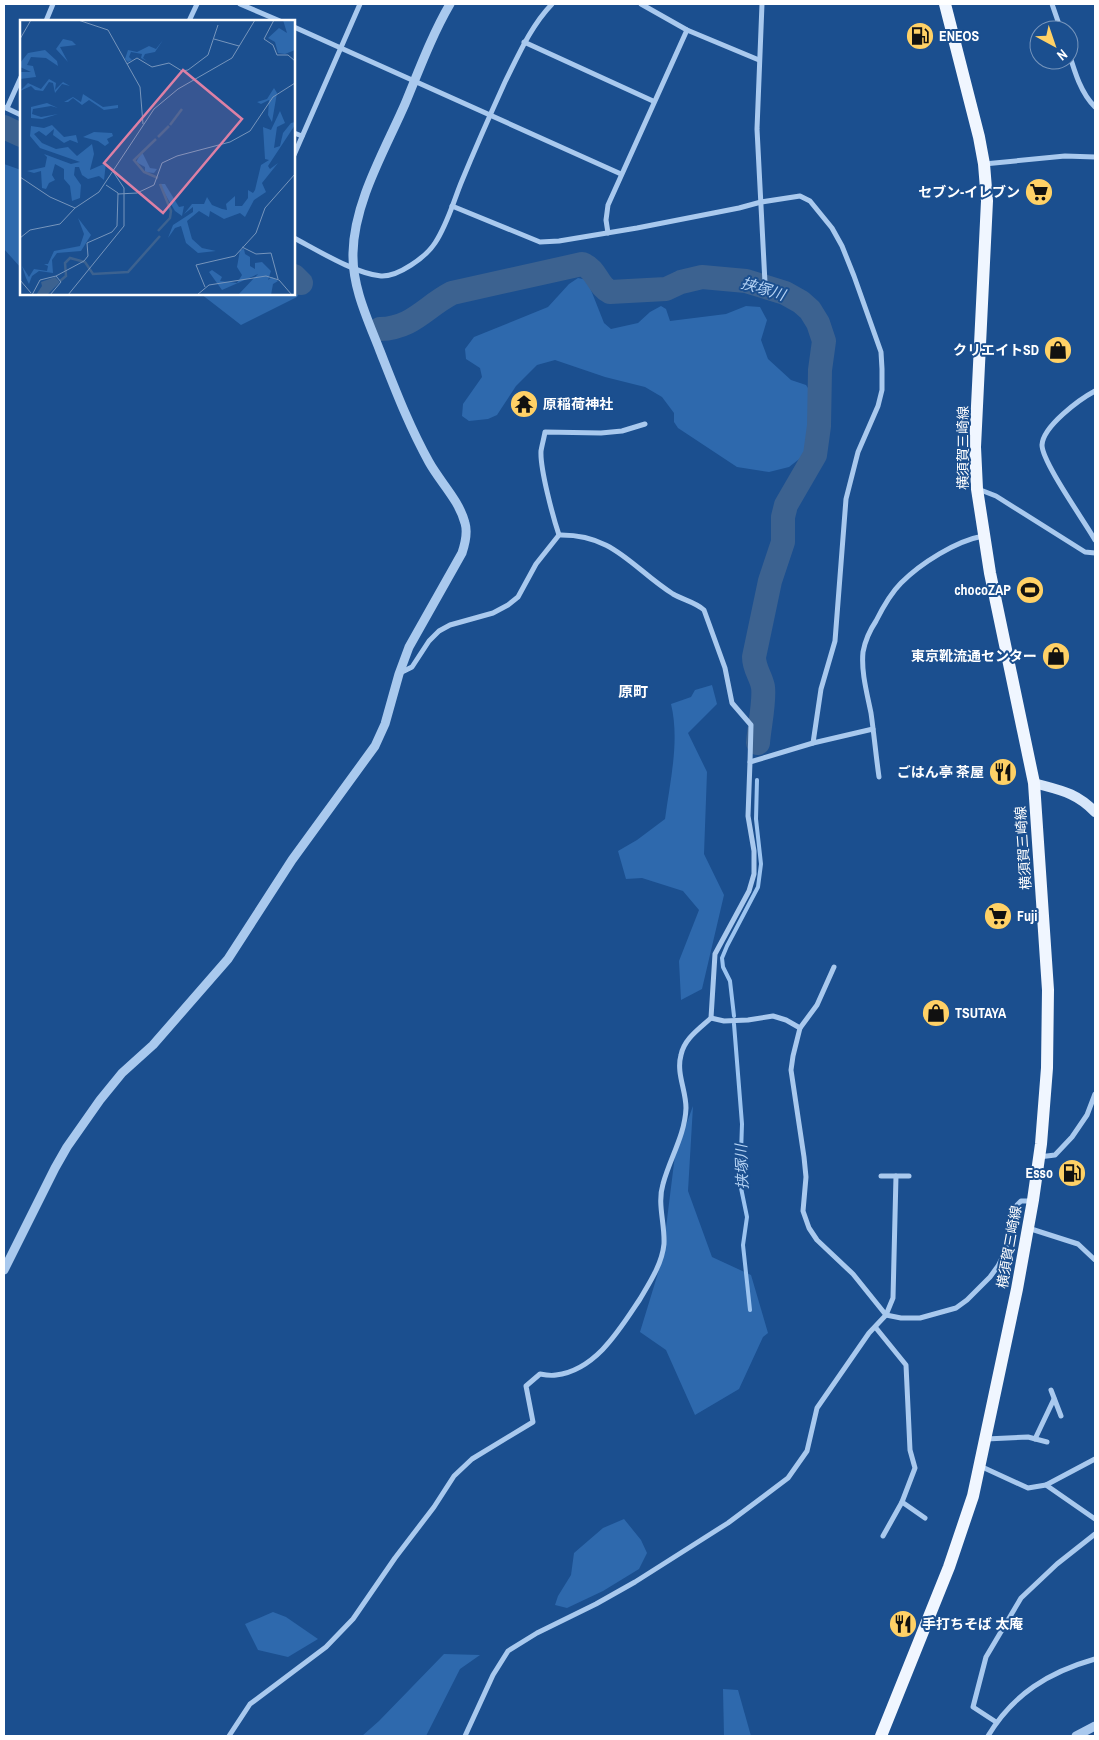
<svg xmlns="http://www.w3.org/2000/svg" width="1099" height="1740" viewBox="0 0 1099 1740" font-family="'Archivo Narrow','Noto Sans JP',sans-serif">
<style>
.green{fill:#2e69ad}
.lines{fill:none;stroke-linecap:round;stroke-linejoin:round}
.stream{stroke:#9cc4f0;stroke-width:4}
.river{stroke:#3c6290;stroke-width:24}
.minor{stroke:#a9c9ee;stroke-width:5}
.tertiary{stroke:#a9c9ee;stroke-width:9}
.secondary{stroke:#d6e6fa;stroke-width:10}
.primary{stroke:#f0f6ff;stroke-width:12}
.labels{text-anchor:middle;stroke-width:4;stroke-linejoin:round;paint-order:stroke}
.poi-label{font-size:14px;font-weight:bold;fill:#fff;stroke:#1b4f8f;text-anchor:end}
.street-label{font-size:14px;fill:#fff;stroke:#1b4f8f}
.water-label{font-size:15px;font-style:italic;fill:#b5d3f5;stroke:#1b4f8f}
.neighbourhood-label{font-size:15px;font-weight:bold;fill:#fff;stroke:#1b4f8f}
.inset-river{fill:none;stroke:#3c6290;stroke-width:2.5}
.inset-road{fill:none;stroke:#7695bc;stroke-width:1}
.view{fill:#dd80a5;fill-opacity:0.15;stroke:#dd80a5;stroke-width:2.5}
.inset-edge{fill:none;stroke:#fff;stroke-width:2.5}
</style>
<rect width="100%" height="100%" fill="#1b4f8f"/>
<g class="green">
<polygon points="4,164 21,170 21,268 4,249"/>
<polygon points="294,275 307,279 297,297 241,325 201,294 294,294"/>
<polygon points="578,278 587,280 604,323 611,329 638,323 650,312 661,306 666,309 670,321 726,314 746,306 760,307 767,320 761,340 768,359 791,380 806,385 810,391 814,409 807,453 789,467 769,472 737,467 678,428 674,422 674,413 662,397 645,387 605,377 555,360 537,365 516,386 497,415 488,419 469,421 462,416 463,404 482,377 480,368 466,359 465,349 474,337 548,307 569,284"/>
<path d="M712,685L717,704L688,733L707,772L704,854L724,895L702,989L681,1000L679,961L699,910L683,891L642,878L626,879L618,851L637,840L665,819C670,781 680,741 671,704L691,697L695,690Z"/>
<polygon points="693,1106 688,1191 712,1257 751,1275 768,1333 763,1337 739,1389 695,1415 666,1350 640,1332 662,1260 675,1155"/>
<polygon points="624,1519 641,1540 647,1553 639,1569 603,1591 567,1608 555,1605 558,1596 571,1575 574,1553 603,1528"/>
<polygon points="273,1612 286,1617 318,1639 288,1657 258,1650 245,1624"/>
<polygon points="444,1654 480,1655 460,1669 426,1736 362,1736 379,1721"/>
<polygon points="723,1689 738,1690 751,1736 724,1736"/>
</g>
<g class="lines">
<g class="stream">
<polyline points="734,1016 730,981 723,967 722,958 727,946 758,887 761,864 756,819 757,780"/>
<polyline points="734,1024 742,1124 740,1183 747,1217 743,1245 750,1310"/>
</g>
<g class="river">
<polyline points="4,127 21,135"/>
<polyline points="294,276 301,283"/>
<path d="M380,329C413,328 425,307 452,293L582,264C597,269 597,286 610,292L666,289L681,282L702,277L746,281L785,293L801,302L810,310L818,323L824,341L820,370L819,426L815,455L786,505L783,517V542L770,581L754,657C754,669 761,676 763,687C765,701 759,728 758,743"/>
</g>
<g class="minor">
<polyline points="240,4 280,21"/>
<polyline points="641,4 687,30 759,60"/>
<polyline points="762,4 757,129 765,283 767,291"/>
<polyline points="1052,4 1061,30"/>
<polyline points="46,21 53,4"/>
<polyline points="189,21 197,4"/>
<polyline points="294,27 621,174"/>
<polyline points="524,42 653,101"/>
<path d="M1069,53C1075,73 1081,93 1095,107"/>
<polyline points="4,107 21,115"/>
<polyline points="7,108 21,77"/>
<polyline points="294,133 302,136"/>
<polyline points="294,155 360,4"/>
<polyline points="984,164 1065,156 1095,157"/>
<polyline points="452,206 540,242 559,241 637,228 739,208 761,202 800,196 810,201 832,228 842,246 854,276 881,352 882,369 882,390 878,406 858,452 846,499 835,641 821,689 813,743"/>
<polyline points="608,233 606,220 608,205 687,30"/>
<path d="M294,238C317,250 356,274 381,276C398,277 426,257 435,243C447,225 453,203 461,183C475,149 490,115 505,82C519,54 531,26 552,4"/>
<path d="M1095,391C1080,399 1043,426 1042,445C1042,462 1085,522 1095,540"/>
<polyline points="978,489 996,496 1085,552 1095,553"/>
<path d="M559,535C553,517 540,469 541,451C542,445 544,438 545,432L601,433L622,431L645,424"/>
<path d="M400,673L412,667L429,641L439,631L450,625L493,613L508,605L518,597L536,564L559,535C614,534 632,568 673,594C683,600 695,602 704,610L725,668L732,703L751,725L750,762"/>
<path d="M879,777C876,756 874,734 871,713C867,693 861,672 863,652C865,641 870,630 876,621C883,607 890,594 901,583C921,563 956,541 983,536"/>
<polyline points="834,967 817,1005 800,1028 793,1056 791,1070 804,1157 806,1177 803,1211 809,1228 817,1240 853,1274 886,1315 901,1318 920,1318 956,1308 967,1300 990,1277 998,1266 1004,1254 1017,1205 1021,1201 1031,1201"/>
<polyline points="711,1018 724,1021 748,1020 773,1016 786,1020 800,1028"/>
<polyline points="1039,1157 1055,1155 1072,1137 1087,1115 1095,1094"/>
<polyline points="881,1176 909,1176"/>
<polyline points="1028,1228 1078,1244 1095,1260"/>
<polyline points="876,1328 906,1365 910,1450 915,1468 902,1502 883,1536"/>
<polyline points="1051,1390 1061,1416"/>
<polyline points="986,1439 1028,1437 1047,1442"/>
<polyline points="1035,1439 1054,1399"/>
<polyline points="1095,1459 1046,1485 1095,1519"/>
<polyline points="980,1466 1028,1488 1046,1485"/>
<polyline points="902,1502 925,1518"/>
<polyline points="996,1722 973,1707 986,1657 1021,1598 1057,1564 1095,1534"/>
<path d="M229,1736L250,1704L326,1647L353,1619L395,1558L434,1507L454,1476L472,1459L533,1422L526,1386L540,1374C545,1375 551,1376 556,1375C596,1370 620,1329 640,1299C650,1282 662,1264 664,1244C665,1223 657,1204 663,1184C670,1158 685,1135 686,1108C686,1090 676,1073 681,1055C684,1039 699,1029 711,1018L715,954L749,891L754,874V851L748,816L750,762L813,743L873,729"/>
<polyline points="465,1736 493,1675 508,1651 537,1633 596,1604 635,1582 728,1523 788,1478 807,1451 817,1408 869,1333 886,1315 893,1298 896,1176"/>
<path d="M988,1736C1013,1694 1049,1672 1095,1659"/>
</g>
<g class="tertiary">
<path d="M4,1270L55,1168L67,1147L100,1100L122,1073L153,1045L228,959L292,860L375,746L385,724L399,674L409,647L462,553C465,544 468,533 465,523C459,500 440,482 429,462C409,426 395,389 380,351C368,320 352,287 353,253C354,202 385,150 405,104C419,70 432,35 450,4"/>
<polyline points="1076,1736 1095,1726"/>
</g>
<path class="secondary" d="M1034,783C1059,790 1076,792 1095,812"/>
<polyline class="primary" points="881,1736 949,1567 973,1496 1017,1289 1033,1200 1041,1144 1047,1068 1048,990 1034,783 990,573 977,489 975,447 987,201 984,164 979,137 945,4"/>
</g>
<defs>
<symbol id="fuel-disc" viewBox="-11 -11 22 22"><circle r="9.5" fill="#ffd166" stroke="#1b4f8f"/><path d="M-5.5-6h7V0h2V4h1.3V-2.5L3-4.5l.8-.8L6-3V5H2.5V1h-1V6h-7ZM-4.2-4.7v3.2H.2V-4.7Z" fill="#111"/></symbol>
<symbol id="supermarket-disc" viewBox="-11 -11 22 22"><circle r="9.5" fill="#ffd166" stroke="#1b4f8f"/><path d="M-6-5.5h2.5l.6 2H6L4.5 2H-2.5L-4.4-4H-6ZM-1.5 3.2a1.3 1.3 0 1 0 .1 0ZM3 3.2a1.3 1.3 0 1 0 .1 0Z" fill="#111"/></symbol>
<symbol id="shop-disc" viewBox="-11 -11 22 22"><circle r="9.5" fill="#ffd166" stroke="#1b4f8f"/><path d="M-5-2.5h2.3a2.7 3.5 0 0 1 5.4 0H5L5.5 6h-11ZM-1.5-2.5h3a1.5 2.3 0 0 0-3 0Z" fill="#111"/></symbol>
<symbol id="temple-disc" viewBox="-11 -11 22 22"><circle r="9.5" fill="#ffd166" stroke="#1b4f8f"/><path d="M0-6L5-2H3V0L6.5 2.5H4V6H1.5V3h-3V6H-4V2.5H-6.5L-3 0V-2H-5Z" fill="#111"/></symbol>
<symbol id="stadium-disc" viewBox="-11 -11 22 22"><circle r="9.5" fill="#ffd166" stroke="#1b4f8f"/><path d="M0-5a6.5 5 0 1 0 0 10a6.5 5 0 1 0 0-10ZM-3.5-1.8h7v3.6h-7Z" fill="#111"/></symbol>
<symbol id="restaurant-disc" viewBox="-11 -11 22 22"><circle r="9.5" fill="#ffd166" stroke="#1b4f8f"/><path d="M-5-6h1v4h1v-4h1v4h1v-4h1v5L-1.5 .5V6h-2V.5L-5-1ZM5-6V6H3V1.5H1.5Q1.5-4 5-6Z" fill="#111"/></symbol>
</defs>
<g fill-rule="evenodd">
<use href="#fuel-disc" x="904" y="20" width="32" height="32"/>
<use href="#supermarket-disc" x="1023" y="176" width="32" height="32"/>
<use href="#shop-disc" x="1042" y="334" width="32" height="32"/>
<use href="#temple-disc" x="508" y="388" width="32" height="32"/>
<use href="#stadium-disc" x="1014" y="574" width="32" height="32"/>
<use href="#shop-disc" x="1040" y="640" width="32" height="32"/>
<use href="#restaurant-disc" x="987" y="756" width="32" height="32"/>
<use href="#supermarket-disc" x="982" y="900" width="32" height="32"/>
<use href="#shop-disc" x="920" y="997" width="32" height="32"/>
<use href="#fuel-disc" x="1056" y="1157" width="32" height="32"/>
<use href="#restaurant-disc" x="887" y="1608" width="32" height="32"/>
</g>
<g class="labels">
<g class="poi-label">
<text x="939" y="41" text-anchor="start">ENEOS</text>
<text x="1020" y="197">セブン-イレブン</text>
<text x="1039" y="355">クリエイトSD</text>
<text x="543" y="409" text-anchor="start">原稲荷神社</text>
<text x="1011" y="595">chocoZAP</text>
<text x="1037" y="661">東京靴流通センター</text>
<text x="984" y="777">ごはん亭 茶屋</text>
<text x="1017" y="921" text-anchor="start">Fuji</text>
<text x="955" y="1018" text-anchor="start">TSUTAYA</text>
<text x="1053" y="1178">Esso</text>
<text x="922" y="1629" text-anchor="start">手打ちそば 太庵</text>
</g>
<g class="street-label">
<text transform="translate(963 448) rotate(-90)" y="5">横須賀三崎線</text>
<text transform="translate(1023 848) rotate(-94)" y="5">横須賀三崎線</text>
<text transform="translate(1009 1247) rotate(-80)" y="5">横須賀三崎線</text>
</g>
<g class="water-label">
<text transform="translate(763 289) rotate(17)" y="5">挟塚川</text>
<text transform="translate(742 1167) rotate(-92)" y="5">挟塚川</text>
</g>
<g class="neighbourhood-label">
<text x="633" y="697">原町</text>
</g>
</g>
<g transform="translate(20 20)">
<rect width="275" height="275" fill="#1b4f8f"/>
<path d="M263,0H275V30L265,34L258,33L255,22L248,18L259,8L267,13ZM43,19L52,21L56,25L40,27L48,42L36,29ZM143,20L135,32L125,34L123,38L127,41L121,38L122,34L111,32L109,37L112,40L108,42L105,39L108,30L117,32L129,26L136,29ZM25,30L37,41L38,46L26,38L11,37L7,45L13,46L16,57L0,59V52H11L0,47V43L8,33ZM29,59L36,63L35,70L43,62L50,66L42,64L35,73L33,63L29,62L23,71L15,70L11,66L0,71L8,63L21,69ZM254,68L257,73L252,102L248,95L249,80L241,84L237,82L247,79ZM63,74L83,87L98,85V88L84,90L69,80L62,85L53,78L48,82H44L53,77L61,82ZM27,83L38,88L31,86L13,89L12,94L21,97L38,94L22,99L11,98V87ZM260,91L265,103L257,107L254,128L260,126L263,113L271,103L275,102V105L248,146L250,149L258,143L242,163L246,172L234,180L225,197L220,193L204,199L190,191L189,197L179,191L167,201L172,219L182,228L196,231L178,233L166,223L161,206L155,208L148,218L153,205L173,192V187L164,194L172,184H184L187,177L192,185L202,189L207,190L206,184L215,176V186H222L228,178V170L233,173L235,170L241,145L249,140L245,139L243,107L251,110ZM11,106L24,108L32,105L44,117L56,115L58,123L50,120L44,123L33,115L34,109L26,116L19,111L14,114L22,123L36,129L48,127L57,136L72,124L74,134L70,150L86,143L84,160L79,156L68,159L62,155L59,147H55L54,155L61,165L60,178L52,181L50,166L44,159V149L35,144L32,155L35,160L29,163L26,169L22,168L21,151L14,153L7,151L25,147L27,137L24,134L51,144L60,142L20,128L10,116ZM74,112L92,113L93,116L87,119L89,123L85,126L78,121L63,117ZM122,132L130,148L137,149L134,153L125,152V147L116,142ZM139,164H145L159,187L164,186L162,196L155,191ZM58,198L71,215L61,231L37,233L32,240L33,253L19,251L12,256L9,264L6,258L2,246L9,257L14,249L27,251L28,246L24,244H28L34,231L60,226L64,214ZM224,229L225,234L230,237V246L235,249V243L242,242L251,251L248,260L252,257L258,261L253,264L251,275H218L238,254L202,270L189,252L192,250L202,257L200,261L217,263L222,255L217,247L220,230Z" fill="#2e69ad"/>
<path d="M35,257L40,262L27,275H16L22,266L21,262Z" fill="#3c6290"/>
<path class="inset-river" d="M150,105L162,89M138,117L149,106M136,119L114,140L124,152L138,158M138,211L150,198L151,191L140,164M40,261L46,256L45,243L50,238L65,242L73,254L108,252L140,216"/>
<path class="inset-road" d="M58,0L88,10L120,67L123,104M254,0L244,19L253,25L257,35H268L275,41M0,19L11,0M194,19L219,26M107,44L117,38L132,47L149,43L162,51L168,50L188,35L198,5M0,157L30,177L55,188M98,174L117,173L134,165L142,143L157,136L210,122L230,111L253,77L275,63M0,218L10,210L40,204L55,188L79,172L134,89L158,69L212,38L235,0M222,227L236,234L251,233L258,259M36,256L64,241L68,236L67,223L92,212L97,206L98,173L86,165M0,260L11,273M185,267L176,245L215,236L236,213L245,188L275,154M12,275L20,260L36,256L41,262L30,275M48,275L104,206V168L92,150M177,275L189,265L246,256L259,260L272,275"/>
<path class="view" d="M163,50L222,99L143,193L84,143Z"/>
<rect width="275" height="275" class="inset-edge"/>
</g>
<rect width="1099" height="1740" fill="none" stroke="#ffffff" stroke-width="10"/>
<g transform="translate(1054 45) rotate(140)"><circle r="24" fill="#1b4f8f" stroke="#7695bc"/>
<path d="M0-4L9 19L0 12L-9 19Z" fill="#ffd166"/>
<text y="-8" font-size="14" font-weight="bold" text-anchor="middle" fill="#ffffff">N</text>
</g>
</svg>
